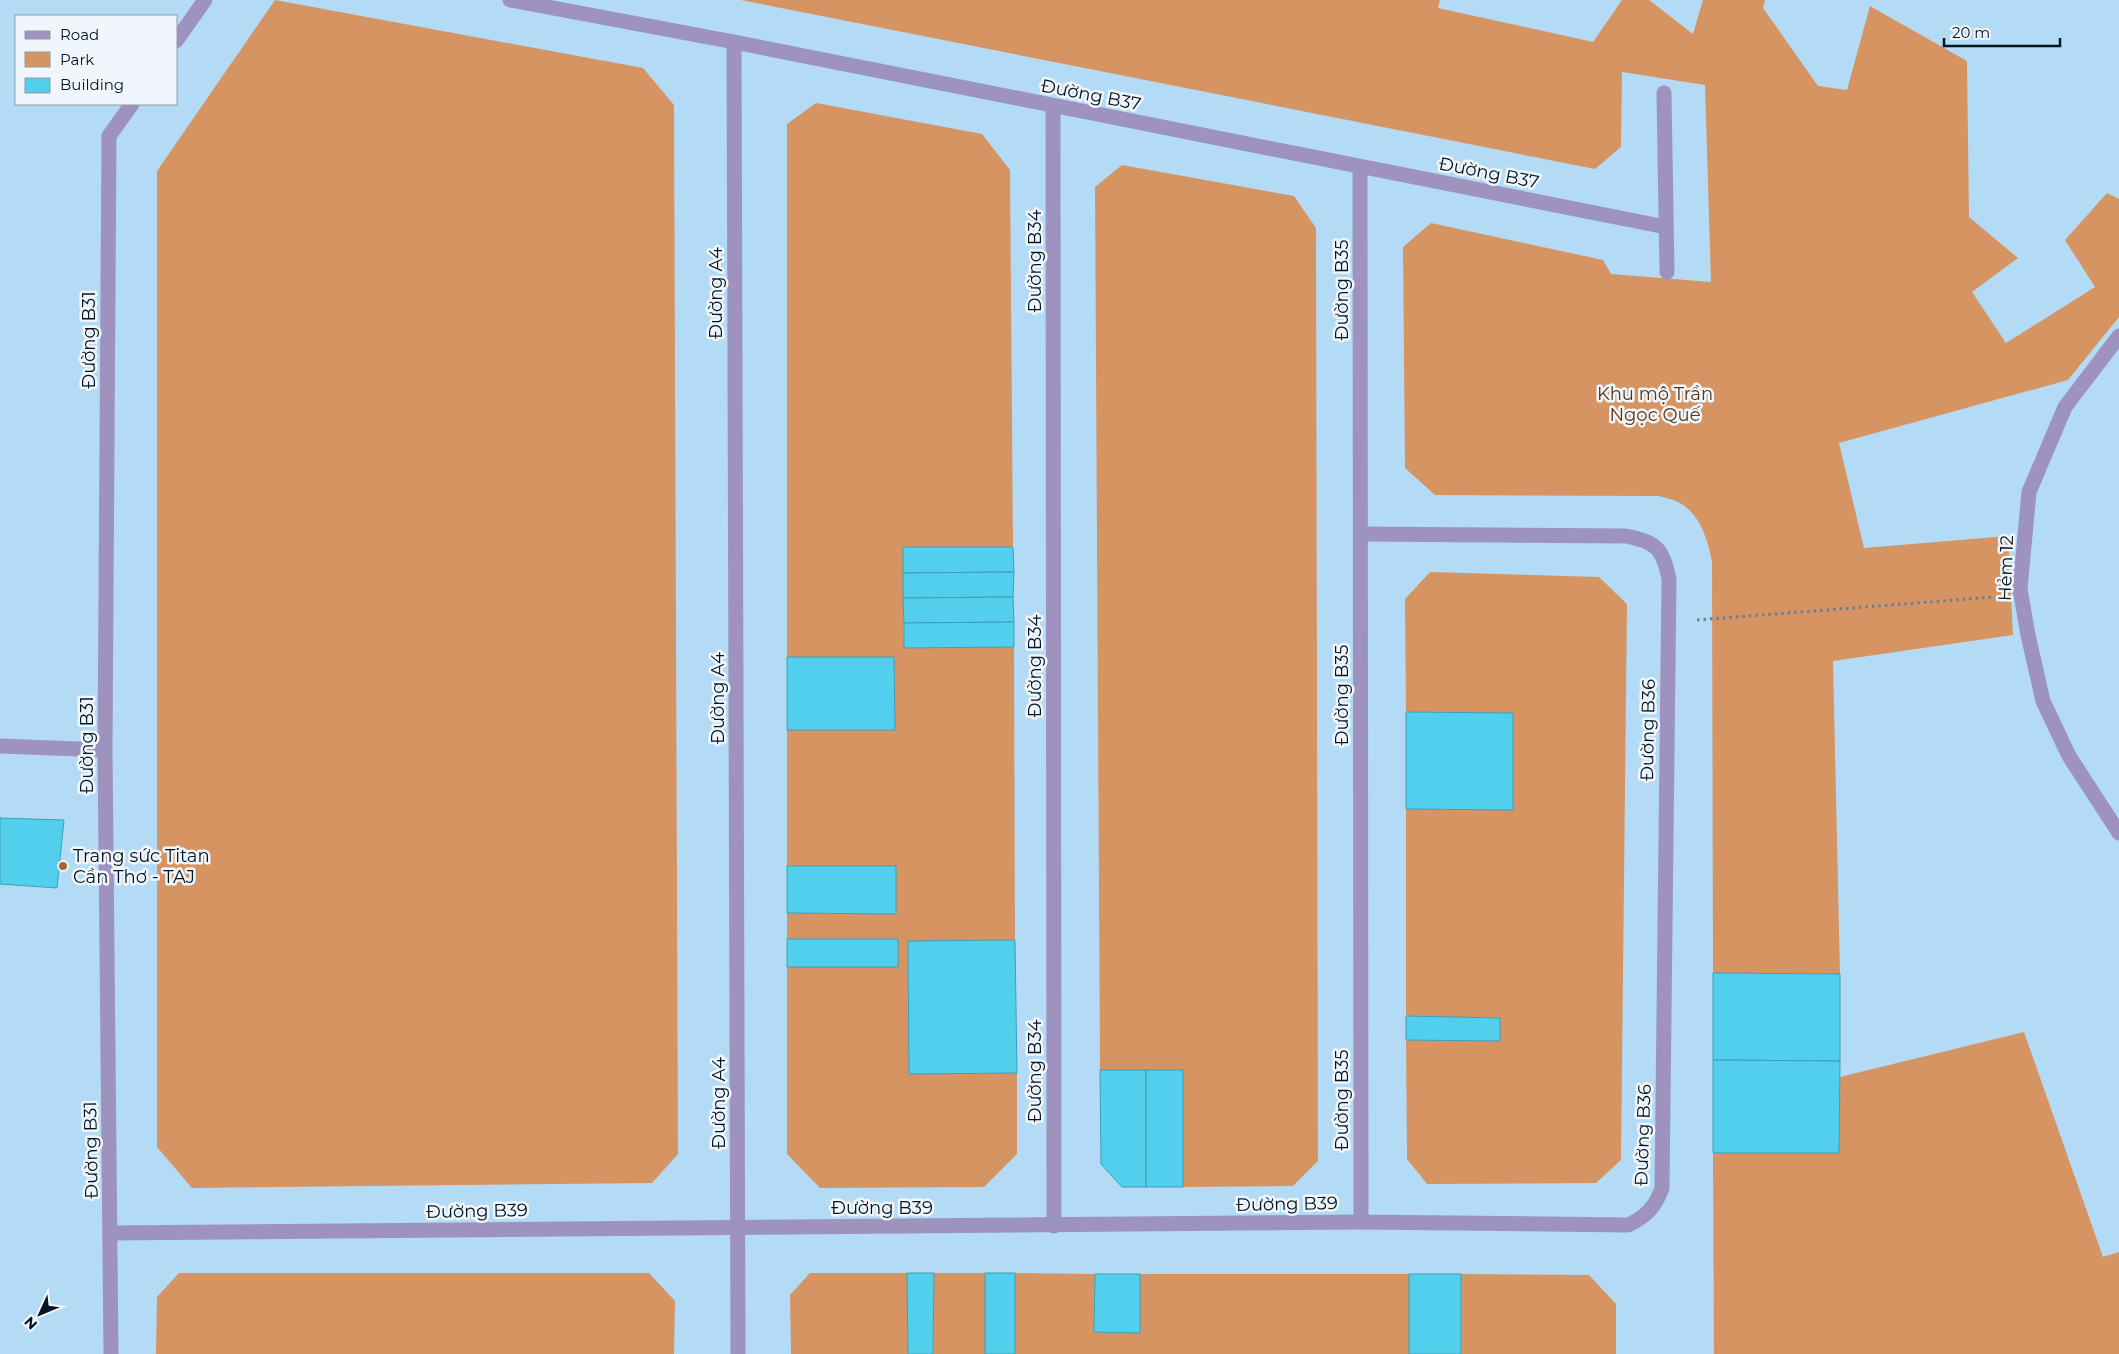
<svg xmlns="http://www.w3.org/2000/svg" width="2119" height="1354" viewBox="0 0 2119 1354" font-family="Montserrat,sans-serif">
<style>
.green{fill:#d79463}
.building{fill:#52cfed;stroke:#419eb4}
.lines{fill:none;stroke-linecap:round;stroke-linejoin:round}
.path{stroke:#638297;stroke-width:3;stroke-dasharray:2.5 4;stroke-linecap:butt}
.lane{stroke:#9e93bf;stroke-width:15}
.street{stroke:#9e93bf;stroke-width:15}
.poi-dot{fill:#a86632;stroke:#f0f6fb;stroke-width:2}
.labels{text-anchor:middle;stroke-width:5;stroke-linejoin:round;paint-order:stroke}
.street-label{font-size:18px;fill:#001423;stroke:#f0f6fb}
.park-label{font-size:18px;fill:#5b3516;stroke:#f0f6fb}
.poi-label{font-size:18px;fill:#001423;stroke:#f0f6fb;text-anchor:start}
</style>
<rect width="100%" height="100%" fill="#b3dbf5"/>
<g class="green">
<polygon points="275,0 643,68 674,105 678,1154 652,1183 192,1188 157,1147 157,171"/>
<path d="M741,0H1440L1438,8L1593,42L1622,0H1649L1693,34L1703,0H1765L1763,8L1818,86L1847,90L1870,6L1967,61L1969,217L2018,258L1972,292L2006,343L2095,287L2065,240L2107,193L2119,199V317L2068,380L1839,443L1864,548L2008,536L2013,635L1833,661L1840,974L1713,973L1712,562C1708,540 1700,513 1678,502C1672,499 1665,498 1659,496L1435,495L1405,468L1403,247L1431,223L1603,260L1611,274L1711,282L1705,85L1622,72L1621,147L1595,169Z"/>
<polygon points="816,103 982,134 1010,170 1013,547 903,548 904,648 1014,647 1015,940 908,941 909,1074 1017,1073 1017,1154 984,1187 820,1188 787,1154 787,967 898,967 898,939 787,939 787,913 896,914 896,866 787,866 787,730 895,730 894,657 787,657 787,124"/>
<polygon points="1122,165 1294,196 1316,228 1318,1161 1293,1186 1183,1187 1183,1070 1100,1070 1095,187"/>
<polygon points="1430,572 1599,577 1627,604 1621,1160 1596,1183 1427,1184 1407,1159 1406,1040 1500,1041 1500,1018 1406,1016 1406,809 1513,810 1513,713 1406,712 1405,599"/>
<polygon points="2024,1032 2103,1257 2119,1252 2119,1354 1714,1354 1713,1153 1839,1153 1840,1077"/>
<polygon points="179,1273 649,1273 675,1301 674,1354 156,1354 157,1297"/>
<polygon points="810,1273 907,1273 908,1354 791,1354 790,1295"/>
<polygon points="934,1273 985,1273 985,1354 933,1354"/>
<polygon points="1015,1273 1095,1274 1094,1332 1139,1333 1140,1274 1409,1274 1409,1354 1015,1354"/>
<polygon points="1461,1274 1589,1275 1616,1304 1616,1354 1461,1354"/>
</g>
<g class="building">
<polygon points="903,547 1013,547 1014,572 903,573"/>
<polygon points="1014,572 1013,597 903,598 903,573"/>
<polygon points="1013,597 1014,622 904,623 903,598"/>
<polygon points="1014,622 1014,647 904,648 904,623"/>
<polygon points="787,657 894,657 895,730 787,730"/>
<polygon points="1406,712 1513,713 1513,810 1406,809"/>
<polygon points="0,818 64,820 57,888 0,884"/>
<polygon points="787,866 896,866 896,914 787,913"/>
<rect x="787" y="939" width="111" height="28"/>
<polygon points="1015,940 1017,1073 909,1074 908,941"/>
<polygon points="1713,973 1840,974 1840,1061 1713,1060"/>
<polygon points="1406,1016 1500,1018 1500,1041 1406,1040"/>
<polygon points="1713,1060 1840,1061 1839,1153 1713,1153"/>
<polygon points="1100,1070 1146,1070 1146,1187 1122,1187 1101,1164"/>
<rect x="1146" y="1070" width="37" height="117"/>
<polygon points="907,1273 934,1273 933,1354 908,1354"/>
<rect x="985" y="1273" width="30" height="81"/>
<polygon points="1095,1274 1140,1274 1140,1333 1094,1332"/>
<rect x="1409" y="1274" width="52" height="80"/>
</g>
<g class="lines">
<polyline class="path" points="1697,620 1993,597"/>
<g class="lane">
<polyline points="176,41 205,0"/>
<polyline points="109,136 132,104"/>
<polyline points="2119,336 2065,407 2029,492 2020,589 2028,635 2043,701 2069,756 2119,833"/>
</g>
<g class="street">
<polyline points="510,0 734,42 1666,227"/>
<polyline points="734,42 738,1354"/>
<polyline points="1664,93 1667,272"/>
<polyline points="1053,107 1054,1226"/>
<polyline points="109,136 105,750 111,1354"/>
<polyline points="1360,168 1361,1222"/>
<polyline points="0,746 105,750"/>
<path d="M110,1233L1361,1222L1628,1225C1646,1217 1656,1206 1662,1188L1669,579C1663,548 1656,542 1626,536L1361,534"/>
</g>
</g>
<circle class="poi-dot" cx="63" cy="866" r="5"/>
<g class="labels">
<g class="street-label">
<text transform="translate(1091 95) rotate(11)" y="6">Đường B37</text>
<text transform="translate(1489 173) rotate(11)" y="6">Đường B37</text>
<text transform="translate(1035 261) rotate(-90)" y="6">Đường B34</text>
<text transform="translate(1342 290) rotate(-90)" y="6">Đường B35</text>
<text transform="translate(716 293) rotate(-90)" y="6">Đường A4</text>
<text transform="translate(89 340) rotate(-90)" y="6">Đường B31</text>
<text transform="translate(2006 568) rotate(-88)" y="6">Hẻm 12</text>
<text transform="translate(1035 666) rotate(-90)" y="6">Đường B34</text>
<text transform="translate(1342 695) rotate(-90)" y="6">Đường B35</text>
<text transform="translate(718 698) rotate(-90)" y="6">Đường A4</text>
<text transform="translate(1648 730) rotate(-89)" y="6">Đường B36</text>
<text transform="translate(87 745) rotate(-90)" y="6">Đường B31</text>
<text transform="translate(1035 1071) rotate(-90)" y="6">Đường B34</text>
<text transform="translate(1342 1100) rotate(-90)" y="6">Đường B35</text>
<text transform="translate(719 1103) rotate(-90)" y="6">Đường A4</text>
<text transform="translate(1643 1135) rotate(-88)" y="6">Đường B36</text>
<text transform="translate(91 1150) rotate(-91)" y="6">Đường B31</text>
<text transform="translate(1287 1204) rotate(-1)" y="6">Đường B39</text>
<text x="882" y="1214">Đường B39</text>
<text transform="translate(477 1211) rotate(-1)" y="6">Đường B39</text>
</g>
<g class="park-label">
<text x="1655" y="400">Khu mộ Trần<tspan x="1655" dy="21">Ngọc Quế</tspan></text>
</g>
<g class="poi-label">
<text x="73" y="862">Trang sức Titan<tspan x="73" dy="21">Cần Thơ - TAJ</tspan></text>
</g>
</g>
<rect x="15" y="15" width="162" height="90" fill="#f0f6fb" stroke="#909ca5"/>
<rect x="25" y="31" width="25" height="8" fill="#9e93bf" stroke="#909ca5"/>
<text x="60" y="40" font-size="15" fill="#001423">Road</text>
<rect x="25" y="52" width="25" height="15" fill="#d79463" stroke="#909ca5"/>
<text x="60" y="65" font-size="15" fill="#001423">Park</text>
<rect x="25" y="78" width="25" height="15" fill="#52cfed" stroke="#909ca5"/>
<text x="60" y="90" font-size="15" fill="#001423">Building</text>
<g transform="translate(40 1314) rotate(226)" stroke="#f0f6fb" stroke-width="4" paint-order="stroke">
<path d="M0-4L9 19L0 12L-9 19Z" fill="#001423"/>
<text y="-8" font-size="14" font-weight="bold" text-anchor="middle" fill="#001423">N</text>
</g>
<path d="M1944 38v8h116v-8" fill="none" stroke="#001423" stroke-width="2.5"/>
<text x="1952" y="38" font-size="15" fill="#001423" stroke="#f0f6fb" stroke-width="4" paint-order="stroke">20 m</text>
</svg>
